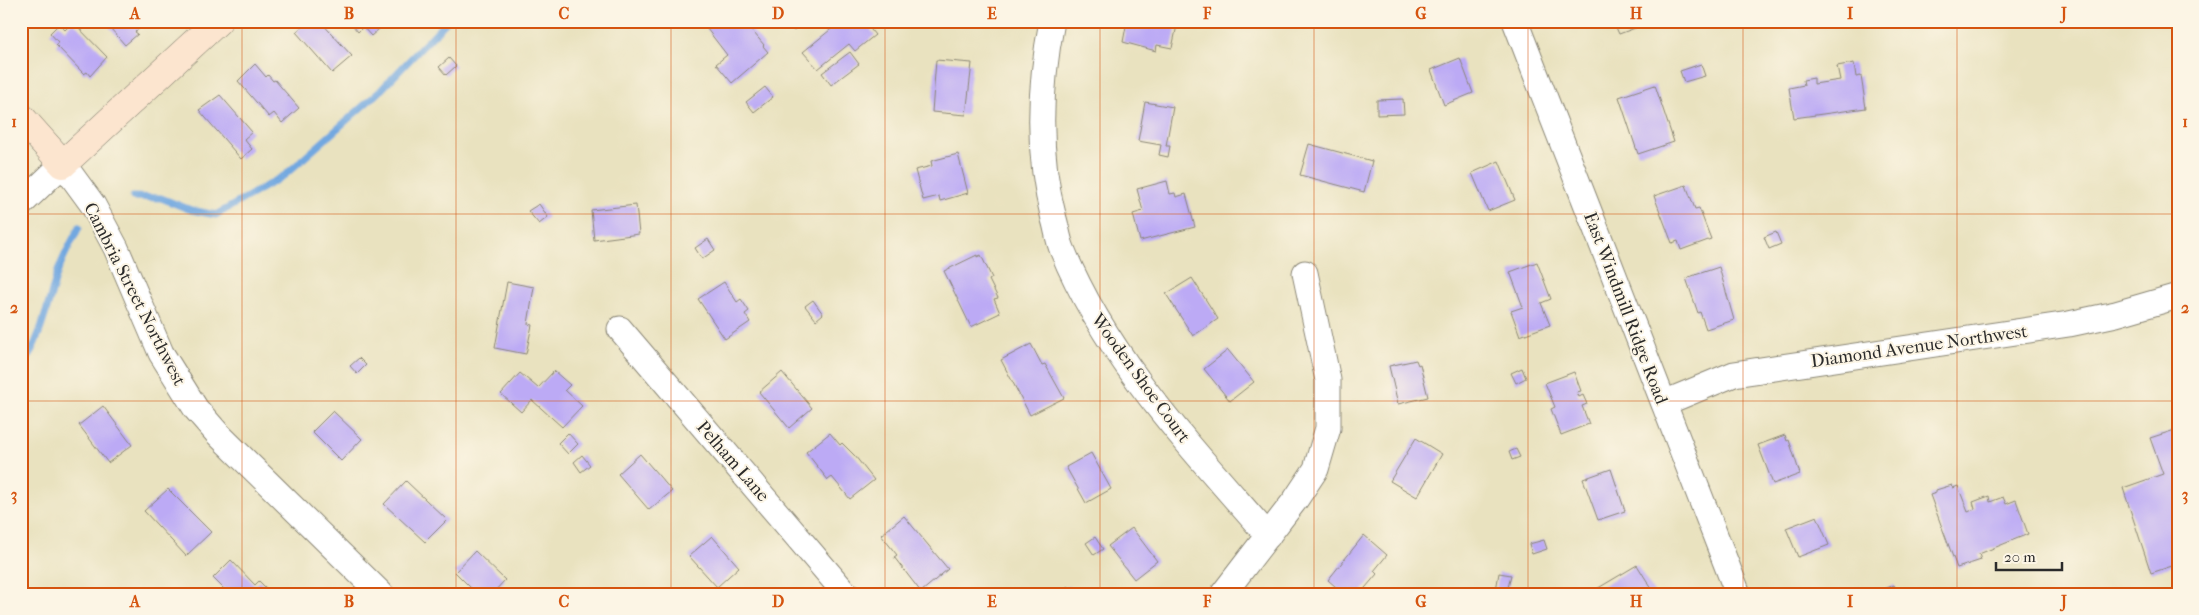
<svg xmlns="http://www.w3.org/2000/svg" width="2199" height="615" viewBox="0 0 2199 615" font-family="'IM FELL French Canon',serif">
<style>
.lines{fill:none;stroke-linecap:round;stroke-linejoin:round}
.stream{stroke:#72a8e0;stroke-width:7}
.building{fill:#bcaaf5}
.street-casing{stroke:#8a8675;stroke-width:27}
.secondary-casing{stroke:#8a8675;stroke-width:29}
.street{stroke:#fff;stroke-width:25}
.secondary{stroke:#fce5cf;stroke-width:28}
.grid{fill:none;stroke:#d5540f;stroke-width:1;stroke-opacity:0.55}
.labels{text-anchor:middle;stroke-width:4;stroke-linejoin:round;paint-order:stroke}
.street-label{font-size:18px;fill:#2b2b2b;stroke:#fcf5e5}
.neatline{fill:none;stroke:#d5540f;stroke-width:2}
.grid-label{font-size:16px;text-anchor:middle;font-weight:bold;fill:#d5540f}
</style>
<rect width="100%" height="100%" fill="#fcf5e5"/>
<filter id="ink" filterUnits="userSpaceOnUse"><feTurbulence type="fractalNoise" baseFrequency=".02" numOctaves="2"/><feDisplacementMap in="SourceGraphic" scale="10" xChannelSelector="R" yChannelSelector="G"/><feConvolveMatrix kernelMatrix="1 2 1 2 8 2 1 2 1" color-interpolation-filters="sRGB"/></filter>
<filter id="wash" filterUnits="userSpaceOnUse"><feTurbulence type="fractalNoise" baseFrequency=".0096" numOctaves="4" result="noise"/><feDisplacementMap in="SourceGraphic" scale="20" xChannelSelector="R" yChannelSelector="G"/><feGaussianBlur stdDeviation="1.12" result="paint"/><feColorMatrix in="noise" values="0 0 0 0 0 0 0 0 0 0 0 0 0 0 0 0 0 1.4 0 .05"/><feComposite in="paint" operator="in"/></filter>
<g filter="url(#wash)">
<rect width="100%" height="100%" fill="#e9e2bf"/>
<g class="lines">
<g class="stream">
<polyline points="133,197 161,198 191,210 216,215 285,175 380,91 447,21"/>
<path d="M21,369C41,339 47,307 57,274C62,258 72,242 79,227"/>
</g>
</g>
<g id="blocks">
<g class="building">
<polygon points="104,21 139,21 143,25 135,32 138,34 125,45"/>
<polygon points="302,21 320,21 352,56 332,73 296,32 302,27 299,24"/>
<polygon points="349,21 386,21 387,22 371,36 363,27 358,32"/>
<polygon points="716,21 744,21 764,45 763,46 768,52 732,83 716,64 727,55 707,29"/>
<polygon points="785,21 804,21 794,31"/>
<polygon points="841,21 864,21 875,35 855,51 849,44 818,69 803,52"/>
<polygon points="947,21 968,21 968,26"/>
<polygon points="1127,21 1178,21 1172,48 1157,45 1156,51 1123,42"/>
<polygon points="1613,21 1645,21 1646,24 1619,34"/>
<polygon points="73,22 107,57 90,76 87,72 84,74 56,45 58,42 50,33 59,24 65,30"/>
<polygon points="850,52 859,64 831,85 822,73"/>
<polygon points="449,58 456,66 446,75 439,67"/>
<polygon points="1460,58 1473,93 1444,105 1431,70"/>
<polygon points="936,60 972,63 966,115 932,112"/>
<polygon points="1854,63 1856,77 1861,76 1866,108 1794,118 1789,88 1804,85 1803,80 1814,78 1814,84 1840,80 1837,66"/>
<polygon points="255,64 266,77 268,75 273,81 275,80 299,108 282,123 274,113 269,117 238,81"/>
<polygon points="1701,64 1705,76 1684,82 1680,71"/>
<polygon points="1655,85 1674,142 1638,154 1619,97"/>
<polygon points="765,87 773,97 754,112 746,102"/>
<polygon points="220,95 252,132 244,139 252,149 241,159 199,110"/>
<polygon points="1403,99 1404,114 1377,115 1377,100"/>
<polygon points="1145,102 1173,107 1166,146 1170,146 1168,157 1159,155 1161,145 1138,141"/>
<polygon points="1309,144 1372,161 1364,192 1300,175"/>
<polygon points="958,154 968,193 940,201 939,196 923,200 915,170 932,166 931,161"/>
<polygon points="1499,161 1515,200 1488,211 1472,173"/>
<polygon points="1167,181 1170,194 1175,193 1176,197 1186,194 1195,227 1140,241 1133,214 1143,211 1137,189"/>
<polygon points="1686,185 1695,209 1699,208 1711,239 1681,250 1678,241 1672,243 1654,196"/>
<polygon points="539,204 548,217 539,224 528,211"/>
<polygon points="636,205 639,234 594,240 591,210"/>
<polygon points="1776,232 1781,244 1769,249 1764,237"/>
<polygon points="708,239 715,250 702,259 695,248"/>
<polygon points="977,255 977,257 981,255 992,278 989,280 998,298 994,299 1000,313 971,327 944,271"/>
<polygon points="1537,262 1551,299 1541,303 1550,325 1520,336 1511,311 1523,307 1510,272"/>
<polygon points="1719,267 1734,320 1706,329 1700,312 1698,313 1686,278"/>
<polygon points="1192,278 1218,319 1193,336 1166,294"/>
<polygon points="507,282 534,287 528,324 532,325 526,354 495,348"/>
<polygon points="724,282 737,302 741,299 749,311 745,314 750,322 725,339 698,299"/>
<polygon points="813,300 823,314 816,320 805,306"/>
<polygon points="1031,344 1042,365 1045,364 1064,398 1030,415 1001,360"/>
<polygon points="1228,350 1254,382 1230,401 1204,369"/>
<polygon points="359,358 366,365 357,374 350,366"/>
<polygon points="1416,360 1418,365 1420,364 1428,397 1398,404 1389,366"/>
<polygon points="1522,368 1526,378 1516,383 1511,373"/>
<polygon points="554,371 570,385 565,390 582,406 562,427 532,400 521,412 501,394 520,373 538,388"/>
<polygon points="782,372 812,408 789,428 759,392"/>
<polygon points="1574,372 1581,391 1577,392 1579,397 1583,395 1587,404 1582,406 1589,424 1561,435 1551,409 1555,407 1545,383"/>
<polygon points="103,406 132,445 108,463 79,425"/>
<polygon points="333,411 362,439 341,461 312,432"/>
<polygon points="2178,429 2178,564 2151,573 2123,488 2163,474 2150,438"/>
<polygon points="568,433 578,444 568,454 558,443"/>
<polygon points="830,433 840,445 842,443 855,456 874,480 850,499 832,477 828,480 806,452"/>
<polygon points="1785,435 1787,441 1789,440 1800,474 1773,484 1758,445"/>
<polygon points="1416,438 1442,454 1417,497 1390,481"/>
<polygon points="1516,449 1520,457 1512,460 1509,452"/>
<polygon points="1091,453 1111,489 1086,503 1066,467"/>
<polygon points="640,454 672,491 649,510 618,474"/>
<polygon points="582,455 590,465 581,472 574,462"/>
<polygon points="1611,469 1625,511 1598,520 1583,479"/>
<polygon points="406,481 447,520 425,542 384,504"/>
<polygon points="1952,485 1953,488 1958,486 1968,512 1975,509 1973,502 1989,496 1990,502 2003,497 2006,504 2016,500 2028,534 1979,554 1981,560 1957,568 1930,495 1936,493 1936,490"/>
<polygon points="168,489 211,532 186,556 144,511"/>
<polygon points="904,516 948,569 921,592 894,557 897,555 881,535"/>
<polygon points="1817,516 1829,545 1798,557 1786,528"/>
<polygon points="1132,528 1157,561 1134,579 1108,546"/>
<polygon points="1364,535 1387,555 1374,571 1377,574 1360,594 1344,594 1328,580"/>
<polygon points="712,536 739,567 717,587 689,556"/>
<polygon points="1095,537 1103,549 1094,555 1086,543"/>
<polygon points="1544,540 1547,549 1532,554 1529,544"/>
<polygon points="475,551 505,580 492,594 477,594 455,572"/>
<polygon points="231,560 255,585 259,581 272,594 229,594 213,578"/>
<polygon points="1637,565 1655,594 1598,594 1595,590"/>
<polygon points="1499,573 1511,575 1507,592 1496,590"/>
<polygon points="1894,585 1898,594 1881,594 1880,591"/>
<polygon points="1068,586 1074,594 1059,594"/>
</g>
</g>
</g>
<g filter="url(#ink)">
<use href="#blocks" fill-opacity="0" stroke="#8a8675" stroke-width="1"/>
<g class="lines">
<defs>
<g id="street">
<path d="M1052,21C1039,87 1037,155 1054,219C1057,229 1058,239 1062,249C1107,359 1191,447 1268,536"/>
<polyline points="1515,21 1738,594"/>
<polyline points="21,204 63,164 93,205 116,248 161,353 196,409 217,433 381,594"/>
<polyline points="620,329 846,594"/>
<polyline points="1664,403 1734,374 2069,324 2116,314 2178,296"/>
<polyline points="1223,594 1296,499 1316,469 1328,428 1328,380 1305,273"/>
</g>
<polyline id="secondary" points="21,117 63,164 218,21"/>
</defs>
<use href="#street" class="street-casing"/>
<use href="#secondary" class="secondary-casing"/>
<use href="#street" class="street"/>
<use href="#secondary" class="secondary"/>
</g>
</g>
<path class="grid" d="M242,21V594M456,21V594M671,21V594M885,21V594M1100,21V594M1314,21V594M1528,21V594M1743,21V594M1957,21V594M21,214H2178M21,401H2178"/>
<g class="labels">
<g class="street-label">
<text transform="translate(135 294) rotate(63)" y="6">Cambria Street Northwest</text>
<text transform="translate(1626 308) rotate(69)" y="6">East Windmill Ridge Road</text>
<text transform="translate(1919 346) rotate(-8)" y="6">Diamond Avenue Northwest</text>
<text transform="translate(1141 378) rotate(54)" y="6">Wooden Shoe Court</text>
<text transform="translate(733 461) rotate(49)" y="6">Pelham Lane</text>
</g>
</g>
<rect width="2199" height="615" fill="none" stroke="#fcf5e5" stroke-width="55"/>
<path d="M1996 562v8h66v-8" fill="none" stroke="#2b2b2b" stroke-width="2.5"/>
<text x="2004" y="562" font-size="15" fill="#2b2b2b" stroke="#fcf5e5" stroke-width="4" paint-order="stroke">20 m</text>
<rect x="28" y="28" width="2144" height="560" class="neatline"/>
<g class="grid-label">
<text x="135" y="19">A</text>
<text x="349" y="19">B</text>
<text x="564" y="19">C</text>
<text x="778" y="19">D</text>
<text x="992" y="19">E</text>
<text x="1207" y="19">F</text>
<text x="1421" y="19">G</text>
<text x="1636" y="19">H</text>
<text x="1850" y="19">I</text>
<text x="2064" y="19">J</text>
<text x="14" y="127">1</text>
<text x="2185" y="127">1</text>
<text x="14" y="313">2</text>
<text x="2185" y="313">2</text>
<text x="14" y="500">3</text>
<text x="2185" y="500">3</text>
<text x="135" y="607">A</text>
<text x="349" y="607">B</text>
<text x="564" y="607">C</text>
<text x="778" y="607">D</text>
<text x="992" y="607">E</text>
<text x="1207" y="607">F</text>
<text x="1421" y="607">G</text>
<text x="1636" y="607">H</text>
<text x="1850" y="607">I</text>
<text x="2064" y="607">J</text>
</g>
</svg>
